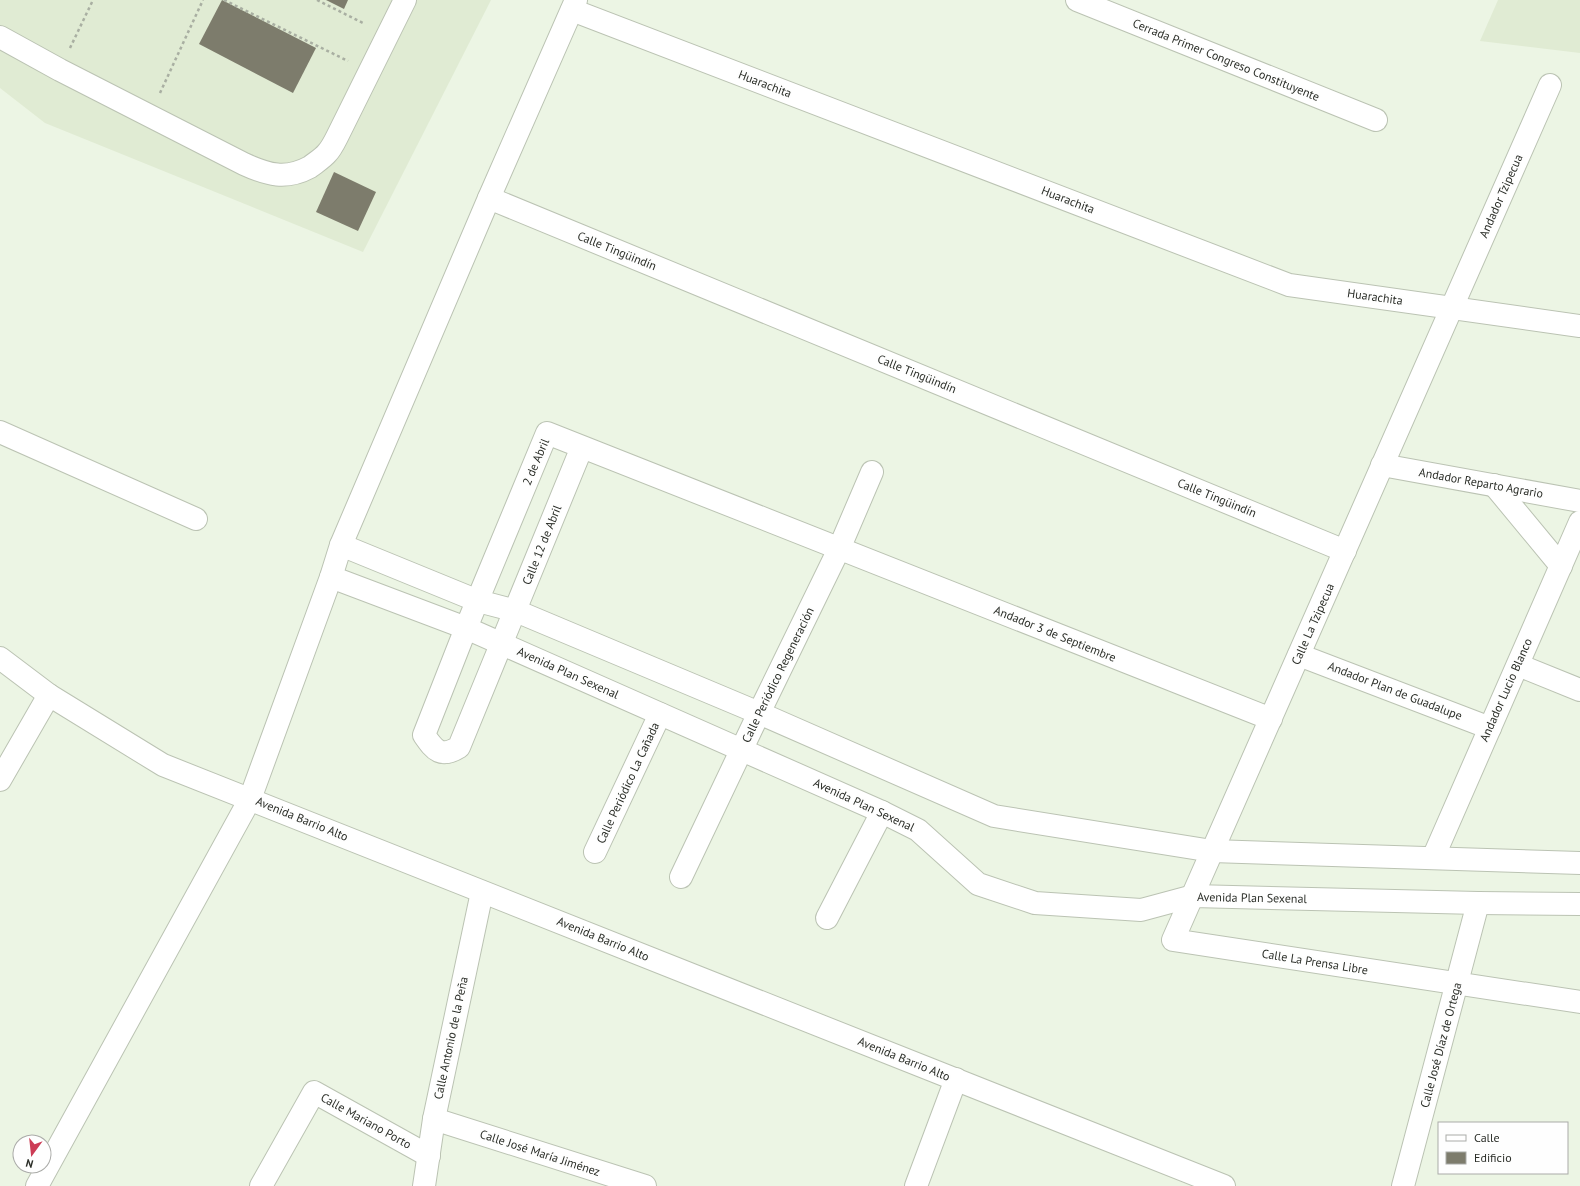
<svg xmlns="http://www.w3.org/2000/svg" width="1580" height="1186" viewBox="0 0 1580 1186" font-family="'PT Sans',sans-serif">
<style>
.built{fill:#e0ebd3}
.building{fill:#7d7c6c}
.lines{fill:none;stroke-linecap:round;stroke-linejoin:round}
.minor-casing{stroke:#bbc3b3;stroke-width:24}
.path{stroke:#a9afa2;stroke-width:2.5;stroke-dasharray:3 3;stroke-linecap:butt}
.minor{stroke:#fff;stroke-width:22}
.labels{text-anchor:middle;stroke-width:4;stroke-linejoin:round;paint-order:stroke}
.street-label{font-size:12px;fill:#2b2e28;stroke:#fefefe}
</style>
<rect width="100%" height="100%" fill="#ecf5e4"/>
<g class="built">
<polygon points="0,0 491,0 363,252 45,123 0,88"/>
<polygon points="1498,0 1580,0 1580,53 1480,41"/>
</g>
<g class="building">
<polygon points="222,0 316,48 293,93 199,44"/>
<polygon points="326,0 348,0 344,9"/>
<polygon points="334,172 376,192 358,231 316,212"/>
</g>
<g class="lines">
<defs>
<g id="minor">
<polyline points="1077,0 1376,120"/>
<polyline points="572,10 1289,285 1580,326"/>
<path d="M0,37L60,70L244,164C268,175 286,180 310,167C315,163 323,158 327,153C331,149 334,143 337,137L405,0"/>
<polyline points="1550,85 1173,940 1580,1002"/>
<polyline points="489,198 1345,551"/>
<polyline points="0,432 196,519"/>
<path d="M582,447L459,747C441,758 435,751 424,735L466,628L547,433L1271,719"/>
<polyline points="1382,465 1580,501"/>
<polyline points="1494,485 1561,566"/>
<polyline points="341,545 478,601 516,611 759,713 994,816 1212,851 1580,863"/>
<polyline points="331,577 466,628 882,812 918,830 978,884 1035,903 1141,910 1193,896 1478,903 1580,904"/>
<polyline points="1299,655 1490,728"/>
<polyline points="0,658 49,695 163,765 1224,1186"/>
<polyline points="1518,665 1580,690"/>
<polyline points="0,780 49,695"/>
<polyline points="595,852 660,714"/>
<polyline points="1433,858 1580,522"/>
<polyline points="681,877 759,713 839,549 872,472"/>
<polyline points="827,918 882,812"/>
<polyline points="434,1119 645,1186"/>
<polyline points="37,1186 250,799 331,577 341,545 489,198 576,0"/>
<polyline points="261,1186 314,1092 429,1156"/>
<polyline points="424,1186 434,1119 482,892"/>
<polyline points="916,1186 956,1079"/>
<polyline points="1403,1186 1478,903"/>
</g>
</defs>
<use href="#minor" class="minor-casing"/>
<g class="path">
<polyline points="224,0 348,61"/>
<polyline points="317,0 365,24"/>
<polyline points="70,48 93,0"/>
<polyline points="160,93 203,0"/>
</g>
<use href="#minor" class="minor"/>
</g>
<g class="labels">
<g class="street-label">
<text transform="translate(1226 60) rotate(22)" y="4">Cerrada Primer Congreso Constituyente</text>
<text transform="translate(765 84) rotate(21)" y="4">Huarachita</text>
<text transform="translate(1501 196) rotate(-66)" y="4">Andador Tzipecua</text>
<text transform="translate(1068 200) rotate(21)" y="4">Huarachita</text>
<text transform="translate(617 251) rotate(22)" y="4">Calle Tingüindín</text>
<text transform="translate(1375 297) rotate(8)" y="4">Huarachita</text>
<text transform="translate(917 374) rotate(22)" y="4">Calle Tingüindín</text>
<text transform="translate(536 462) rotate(-67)" y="4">2 de Abril</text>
<text transform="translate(1481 483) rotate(10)" y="4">Andador Reparto Agrario</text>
<text transform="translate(1217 498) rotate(22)" y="4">Calle Tingüindín</text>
<text transform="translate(542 545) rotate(-68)" y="4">Calle 12 de Abril</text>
<text transform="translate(1313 624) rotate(-66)" y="4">Calle La Tzipecua</text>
<text transform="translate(1055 634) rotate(22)" y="4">Andador 3 de Septiembre</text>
<text transform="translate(568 673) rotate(24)" y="4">Avenida Plan Sexenal</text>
<text transform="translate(778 675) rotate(-64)" y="4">Calle Periódico Regeneración</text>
<text transform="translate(1506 690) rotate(-66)" y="4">Andador Lucio Blanco</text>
<text transform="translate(1395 691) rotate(21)" y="4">Andador Plan de Guadalupe</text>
<text transform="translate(628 783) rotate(-65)" y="4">Calle Periódico La Cañada</text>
<text transform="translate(864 805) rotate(25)" y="4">Avenida Plan Sexenal</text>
<text transform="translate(302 819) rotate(22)" y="4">Avenida Barrio Alto</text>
<text transform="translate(1252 898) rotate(1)" y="4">Avenida Plan Sexenal</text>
<text transform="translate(603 939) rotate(22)" y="4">Avenida Barrio Alto</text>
<text transform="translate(1315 962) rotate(9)" y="4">Calle La Prensa Libre</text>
<text transform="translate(451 1038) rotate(-78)" y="4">Calle Antonio de la Peña</text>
<text transform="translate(1441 1045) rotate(-75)" y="4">Calle José Díaz de Ortega</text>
<text transform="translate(904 1059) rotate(22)" y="4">Avenida Barrio Alto</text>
<text transform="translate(366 1121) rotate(29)" y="4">Calle Mariano Porto</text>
<text transform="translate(540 1153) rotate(18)" y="4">Calle José María Jiménez</text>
</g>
</g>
<rect x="1438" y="1122" width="130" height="52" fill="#fefefe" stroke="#aaaba8"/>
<rect x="1446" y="1135" width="20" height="6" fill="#ffffff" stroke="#aaaba8"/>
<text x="1474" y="1142" font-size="12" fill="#2b2e28">Calle</text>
<rect x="1446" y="1152" width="20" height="12" fill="#7d7c6c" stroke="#aaaba8"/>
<text x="1474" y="1162" font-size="12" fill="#2b2e28">Edificio</text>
<g transform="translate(32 1154) rotate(195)"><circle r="19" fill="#fefefe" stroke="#aaaba8"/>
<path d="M0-3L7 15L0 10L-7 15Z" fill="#cc3c55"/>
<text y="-6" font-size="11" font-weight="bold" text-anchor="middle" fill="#2b2e28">N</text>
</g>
</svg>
